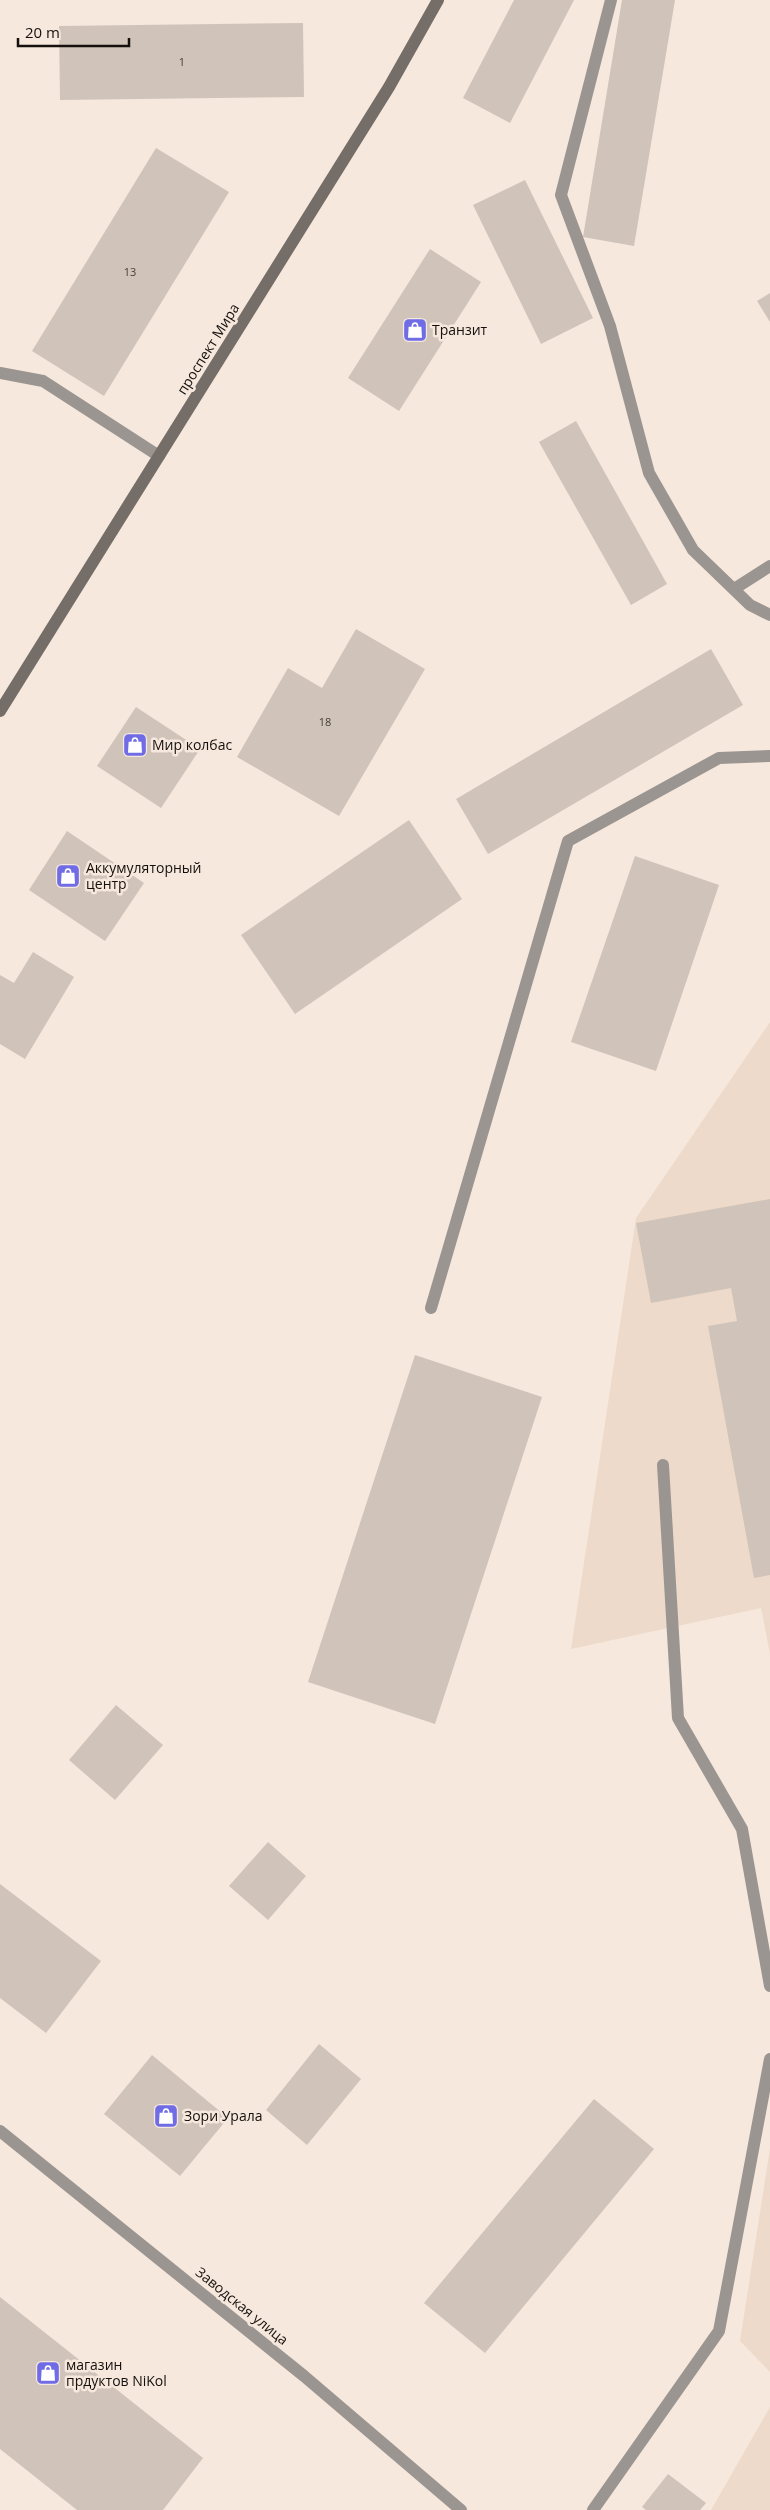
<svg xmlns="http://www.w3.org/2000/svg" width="770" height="2510" viewBox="0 0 770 2510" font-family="'Open Sans',sans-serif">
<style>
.built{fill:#eedaca}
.building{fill:#d0c3b9}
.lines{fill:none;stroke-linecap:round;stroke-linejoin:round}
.service{stroke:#9b9591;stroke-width:12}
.minor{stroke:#9b9591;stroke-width:12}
.tertiary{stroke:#9b9591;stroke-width:12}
.secondary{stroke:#756d67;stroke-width:12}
.labels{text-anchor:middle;stroke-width:5;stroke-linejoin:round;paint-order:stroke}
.number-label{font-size:11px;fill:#443d38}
.poi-label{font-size:14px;fill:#15100d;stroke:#f6e8dd;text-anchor:start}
.street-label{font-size:14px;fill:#15100d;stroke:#f6e8dd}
</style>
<rect width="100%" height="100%" fill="#f6e8dd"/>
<g class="built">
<polygon points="770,1022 770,1654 761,1608 571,1649 636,1218"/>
<polygon points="770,2148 770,2372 740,2341"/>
<polygon points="770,2407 770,2510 711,2510"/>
</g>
<g class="building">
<polygon points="514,0 574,0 510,123 463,98"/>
<polygon points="622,0 675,0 634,246 583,237"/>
<polygon points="303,23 304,97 60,100 59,26"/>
<polygon points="156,148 229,192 104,396 32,351"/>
<polygon points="525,180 593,318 541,344 473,205"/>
<polygon points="430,249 481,282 399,411 348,378"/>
<polygon points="770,293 770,322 757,301"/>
<polygon points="576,421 667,584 631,605 539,442"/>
<polygon points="356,629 425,669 339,816 237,757 288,668 322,688"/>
<polygon points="711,649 743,705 488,854 456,799"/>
<polygon points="136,707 200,749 161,808 97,766"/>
<polygon points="409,820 462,899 295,1014 241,935"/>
<polygon points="67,831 144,883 105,941 29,890"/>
<polygon points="635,856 719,885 656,1071 571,1042"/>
<polygon points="33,952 74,977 25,1059 0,1044 0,975 14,983"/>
<polygon points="770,1199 770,1575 754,1578 708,1326 737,1321 731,1288 651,1303 636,1223"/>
<polygon points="415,1355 542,1397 435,1724 308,1682"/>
<polygon points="116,1705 163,1745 115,1800 69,1760"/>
<polygon points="268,1842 306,1876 268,1920 229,1886"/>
<polygon points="0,1884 101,1961 46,2033 0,1998"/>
<polygon points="319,2044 361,2079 307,2145 266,2110"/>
<polygon points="152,2055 228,2118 180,2176 104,2114"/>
<polygon points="594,2099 654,2149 485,2353 424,2303"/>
<polygon points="0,2297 203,2458 163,2510 77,2510 0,2449"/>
<polygon points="668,2474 706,2503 700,2510 646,2510 642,2507"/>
</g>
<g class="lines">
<g class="service">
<polyline points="611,0 561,195 610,326 649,473 693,550 750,605 770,615"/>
<polyline points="734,589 770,566"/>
<polyline points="431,1308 568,841 719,758 770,756"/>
<polyline points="663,1465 678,1718 742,1829 770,1986"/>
<polyline points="593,2510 719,2331 770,2059"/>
</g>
<polyline class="minor" points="0,373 43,381 159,456"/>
<polyline class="tertiary" points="0,2131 304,2376 461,2510"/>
<polyline class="secondary" points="0,711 389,87 438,0"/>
</g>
<defs>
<symbol id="shop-square" viewBox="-11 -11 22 22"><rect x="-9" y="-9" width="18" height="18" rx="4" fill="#706ce6" stroke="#f6e8dd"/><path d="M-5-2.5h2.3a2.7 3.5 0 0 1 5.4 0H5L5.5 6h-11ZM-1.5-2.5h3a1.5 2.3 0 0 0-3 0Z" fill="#fff"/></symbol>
</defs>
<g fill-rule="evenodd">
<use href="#shop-square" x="401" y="316" width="28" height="28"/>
<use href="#shop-square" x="121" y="731" width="28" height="28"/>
<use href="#shop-square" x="54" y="862" width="28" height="28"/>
<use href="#shop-square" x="152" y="2102" width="28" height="28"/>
<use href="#shop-square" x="34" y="2359" width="28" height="28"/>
</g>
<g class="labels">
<g class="number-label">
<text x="182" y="66">1</text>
<text x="130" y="276">13</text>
<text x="325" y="726">18</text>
</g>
<g class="poi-label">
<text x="432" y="335">Транзит</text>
<text x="152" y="750">Мир колбас</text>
<text x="86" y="873">Аккумуляторный<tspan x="86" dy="16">центр</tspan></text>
<text x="184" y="2121">Зори Урала</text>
<text x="66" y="2370">магазин<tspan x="66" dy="16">прдуктов NiKol</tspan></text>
</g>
<g class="street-label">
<text transform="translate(208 349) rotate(-58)" y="5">проспект Мира</text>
<text transform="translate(242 2306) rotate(39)" y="5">Заводская улица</text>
</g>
</g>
<path d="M18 38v8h111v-8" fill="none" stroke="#15100d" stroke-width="2.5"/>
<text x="25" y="38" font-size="15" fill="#15100d" stroke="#f6e8dd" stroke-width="4" paint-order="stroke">20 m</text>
</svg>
